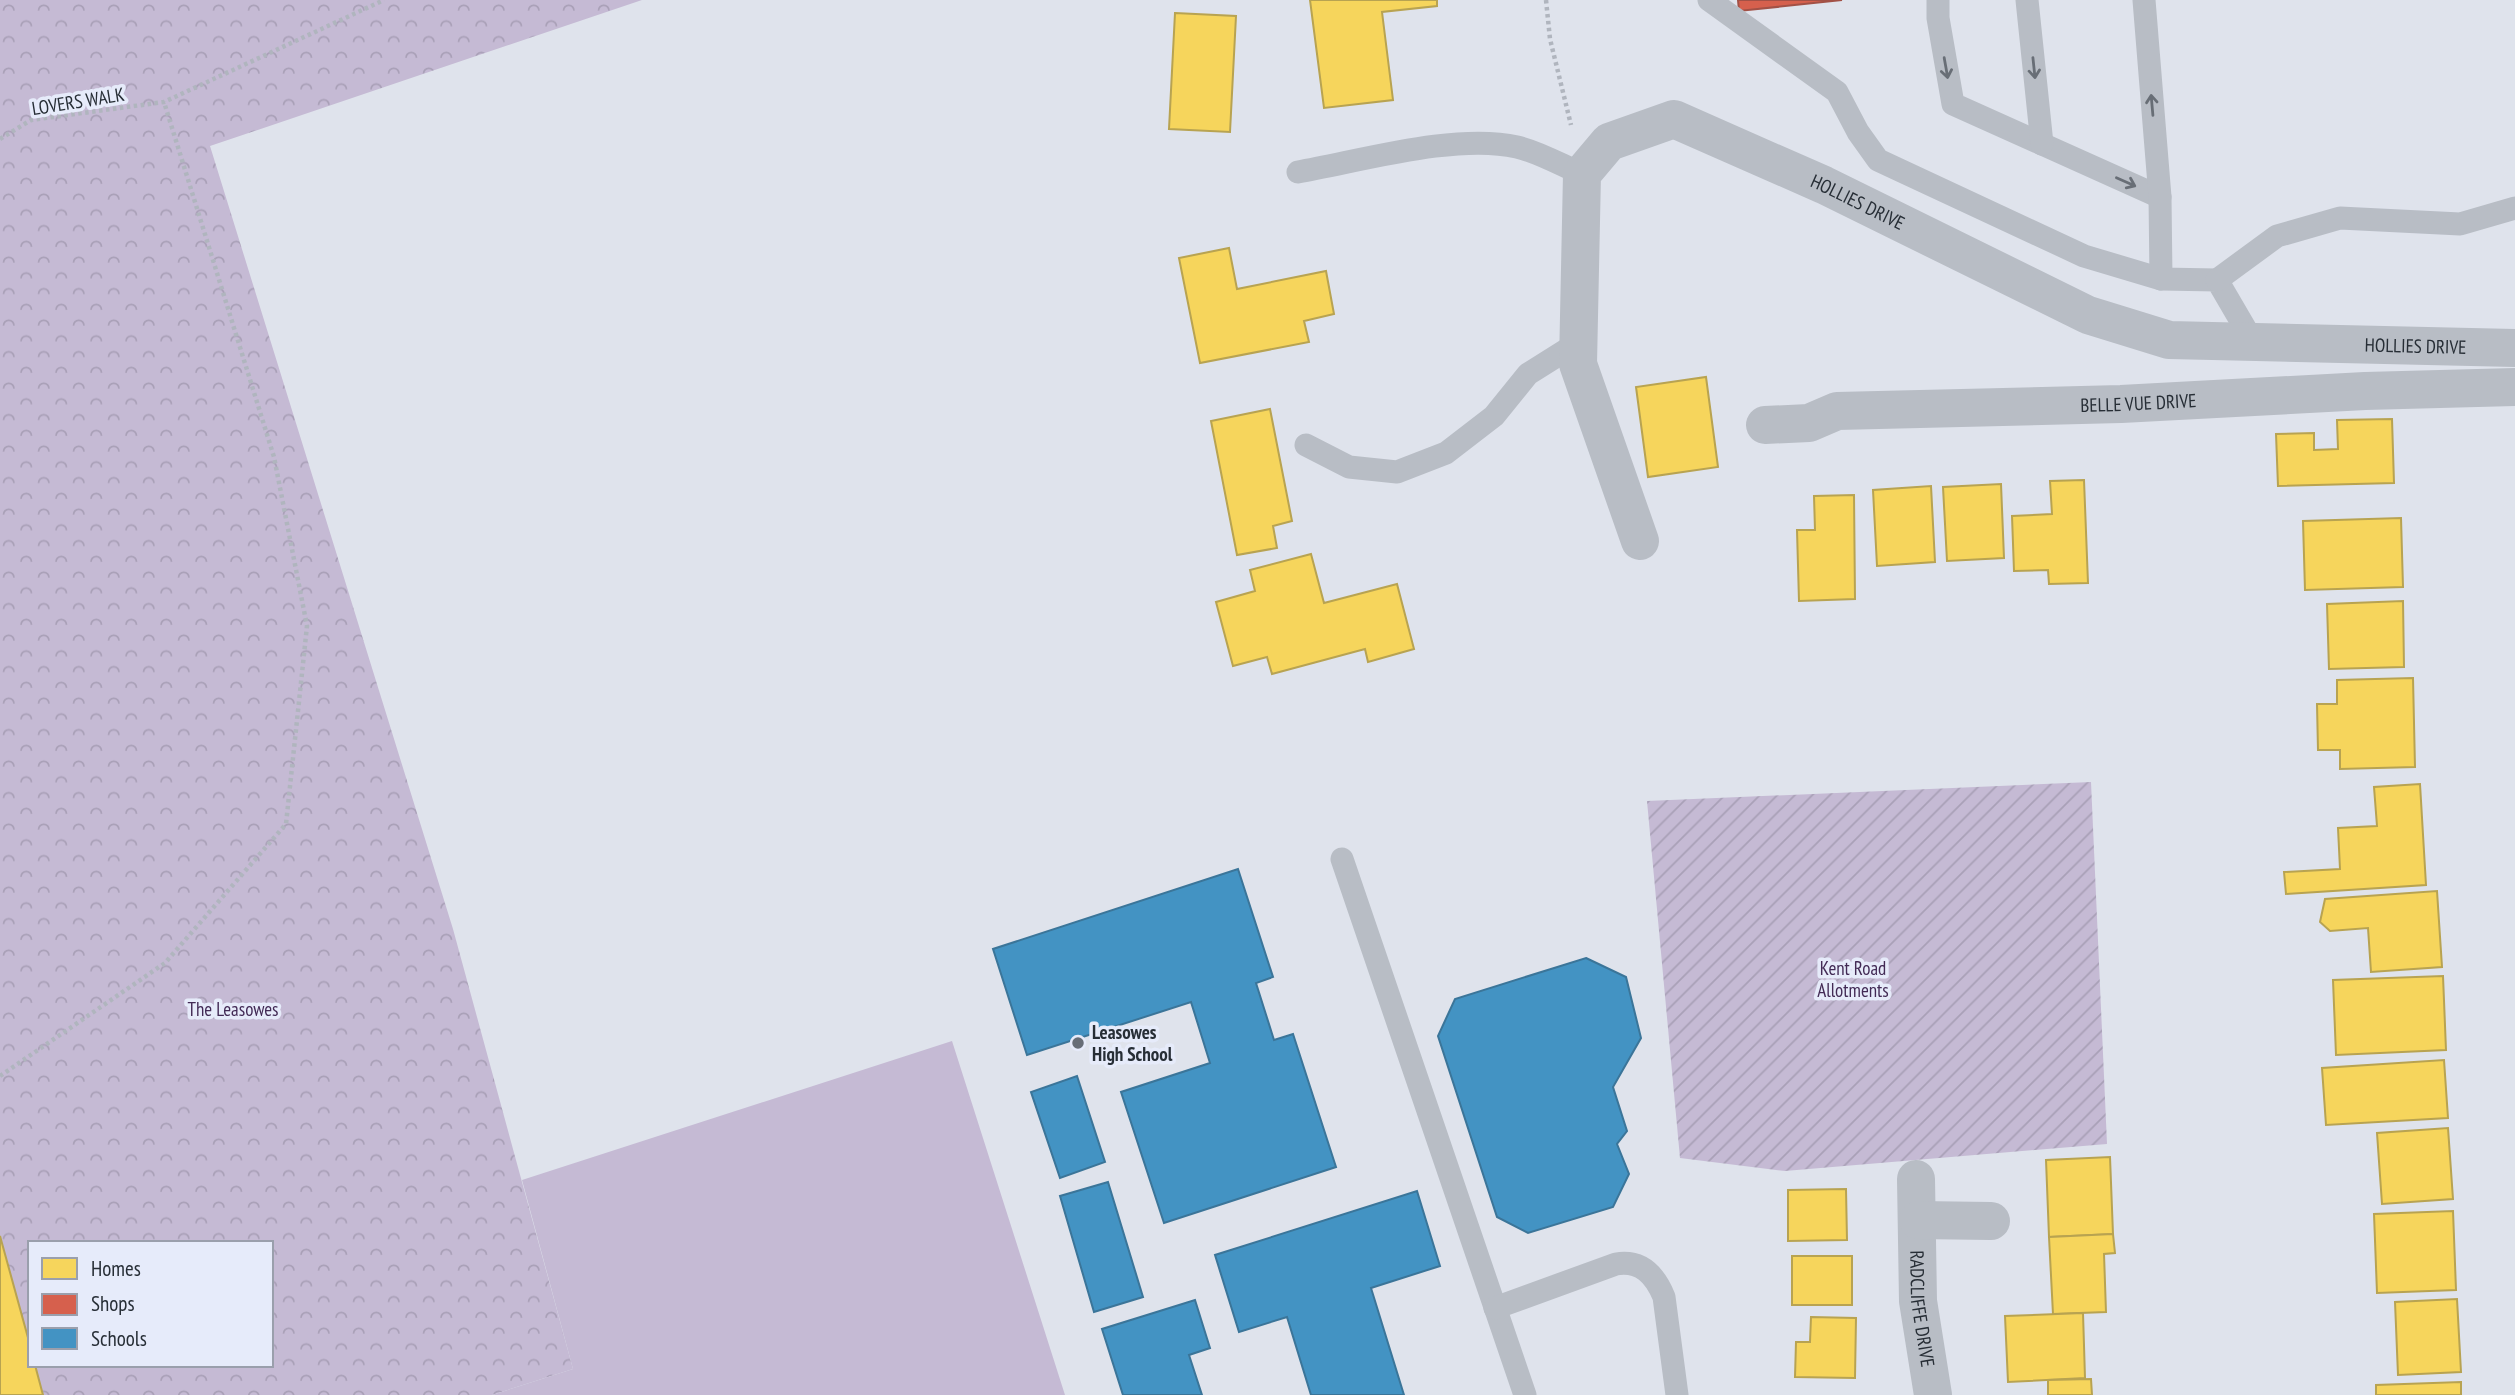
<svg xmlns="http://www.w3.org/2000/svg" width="2515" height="1395" viewBox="0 0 2515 1395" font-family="'PT Sans Narrow',sans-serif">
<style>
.forest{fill:url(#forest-crowns)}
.garden{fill:url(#garden-furrows)}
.pitch{fill:#c5bad4}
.homes{fill:#f6d55c;stroke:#b8a351;stroke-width:2}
.shops{fill:#d6604d;stroke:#a25146;stroke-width:2}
.schools{fill:#4393c3;stroke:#3b7599;stroke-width:2}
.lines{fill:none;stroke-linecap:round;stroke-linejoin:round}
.path{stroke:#b0b5be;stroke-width:4.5;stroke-dasharray:3.5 3.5;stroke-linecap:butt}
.service{stroke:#b8bdc5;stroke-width:23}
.minor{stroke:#b8bdc5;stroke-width:38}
.oneway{stroke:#686e76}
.poi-dot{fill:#676d76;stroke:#e6ebfa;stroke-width:2.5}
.labels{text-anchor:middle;stroke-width:7;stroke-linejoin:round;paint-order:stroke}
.street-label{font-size:19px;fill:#272e36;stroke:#e6ebfa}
.park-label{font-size:19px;fill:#422a55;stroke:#e6ebfa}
.poi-label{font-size:19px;font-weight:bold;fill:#272e36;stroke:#e6ebfa;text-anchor:start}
</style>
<defs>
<pattern id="forest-crowns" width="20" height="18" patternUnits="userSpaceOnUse" patternTransform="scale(1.75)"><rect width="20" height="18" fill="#c5bad4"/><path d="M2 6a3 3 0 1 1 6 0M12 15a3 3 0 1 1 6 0" fill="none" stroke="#a9a0b7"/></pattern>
<pattern id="garden-furrows" width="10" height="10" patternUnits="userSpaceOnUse" patternTransform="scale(1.75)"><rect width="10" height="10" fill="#c5bad4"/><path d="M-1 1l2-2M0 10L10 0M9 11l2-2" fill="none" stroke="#a9a0b7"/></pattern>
</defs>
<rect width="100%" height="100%" fill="#dfe3ec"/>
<polygon class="forest" points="0,0 642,0 210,146 453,929 573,1369 492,1395 43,1395 35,1365 271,1365 271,1243 30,1243 30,1346 0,1236"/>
<polygon class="garden" points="2091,782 2107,1144 1785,1171 1680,1158 1647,801"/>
<polygon class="pitch" points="952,1041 1065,1395 492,1395 573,1369 522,1180"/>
<g class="homes">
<polygon points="1310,0 1437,0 1437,6 1382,12 1393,100 1324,108"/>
<polygon points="1175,13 1236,16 1230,132 1169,129"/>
<polygon points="1229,248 1237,289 1326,271 1334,314 1304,321 1309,342 1200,363 1179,258"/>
<polygon points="1706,377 1718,467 1648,477 1636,387"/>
<polygon points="1270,409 1292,521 1273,526 1277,548 1237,555 1211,421"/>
<polygon points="2392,419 2394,483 2278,486 2276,434 2314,433 2314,450 2338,449 2337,420"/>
<polygon points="2084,480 2088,583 2049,584 2048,570 2014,571 2012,516 2052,514 2050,481"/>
<polygon points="2001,484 2004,558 1947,561 1943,487"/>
<polygon points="1931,486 1935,562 1877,566 1873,490"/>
<polygon points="1854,495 1855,599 1799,601 1797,530 1815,530 1814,496"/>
<polygon points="2401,518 2403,587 2305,590 2303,521"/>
<polygon points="1311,554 1324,603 1397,584 1414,649 1368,662 1365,649 1272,674 1267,657 1233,666 1216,602 1255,591 1250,570"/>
<polygon points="2403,601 2404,667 2329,669 2327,604"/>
<polygon points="2413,678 2415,767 2340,769 2340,750 2318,750 2317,704 2337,704 2337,680"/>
<polygon points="2420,784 2426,885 2286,894 2284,872 2340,869 2338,828 2377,826 2374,787"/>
<polygon points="2437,891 2442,967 2371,972 2368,928 2330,931 2320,922 2325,899"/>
<polygon points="2443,976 2446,1050 2336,1055 2333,980"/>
<polygon points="2444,1060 2448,1118 2326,1125 2322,1068"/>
<polygon points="2448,1128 2453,1199 2382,1204 2377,1133"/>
<polygon points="2110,1157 2113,1234 2049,1237 2046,1160"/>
<polygon points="1846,1189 1847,1240 1788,1241 1788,1190"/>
<polygon points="2453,1211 2456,1290 2377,1293 2374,1214"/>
<polygon points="2113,1234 2115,1253 2104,1254 2106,1312 2053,1314 2049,1237"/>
<polygon points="0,1236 30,1345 30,1365 35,1365 43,1395 0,1395"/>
<rect x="1792" y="1256" width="60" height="49"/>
<polygon points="2457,1299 2461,1372 2398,1375 2395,1302"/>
<polygon points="2083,1313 2085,1378 2008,1382 2005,1316"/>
<polygon points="1811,1317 1856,1318 1855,1378 1795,1377 1796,1342 1810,1342"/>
<polygon points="2091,1379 2092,1395 2048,1395 2048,1380"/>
<polygon points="2461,1382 2461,1395 2376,1395 2376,1385"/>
</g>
<polygon class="shops" points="1738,0 1842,0 1739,11"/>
<g class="schools">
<polygon points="1238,869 1273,977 1256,983 1274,1040 1293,1034 1336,1167 1164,1223 1121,1092 1210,1063 1191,1002 1027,1055 993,949"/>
<polygon points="1586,958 1626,977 1641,1038 1613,1087 1627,1131 1617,1144 1629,1174 1613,1207 1528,1233 1497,1217 1438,1036 1455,999"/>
<polygon points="1077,1076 1105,1162 1060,1178 1031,1092"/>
<polygon points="1108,1182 1143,1297 1094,1312 1060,1196"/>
<polygon points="1417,1191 1440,1266 1371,1288 1404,1395 1311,1395 1287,1317 1239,1332 1215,1255"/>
<polygon points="1195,1300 1210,1348 1189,1355 1202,1395 1123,1395 1102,1329"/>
</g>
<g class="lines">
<g class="path">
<polyline points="1546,0 1550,39 1571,125"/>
<polyline points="0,139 31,120 164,102 384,0"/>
<polyline points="0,1076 165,963 286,824 307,626 274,457 164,102"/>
</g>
<g class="service">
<polyline points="1709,0 1837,92 1858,132 1878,160 2084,256 2161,279"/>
<polyline points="1938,0 1938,18 1953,104 2160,197"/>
<polyline points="2027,0 2042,144"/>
<polyline points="2144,0 2160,197 2161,279 2217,280 2252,340"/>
<path d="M1298,172C1361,161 1456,133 1517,147C1539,152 1561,165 1582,174"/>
<polyline points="2217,280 2277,236 2340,218 2460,224 2515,208"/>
<polyline points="1306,445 1349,467 1397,472 1446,453 1494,416 1528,374 1579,342"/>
<polyline points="1342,859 1525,1395"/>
<path d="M1495,1308L1616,1264C1641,1260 1655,1275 1664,1297L1677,1395"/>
</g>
<g class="minor">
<path id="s1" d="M1765,425L1809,423L1837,411L2121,404L2365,391L2515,387"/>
<path id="s2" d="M1640,541L1578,364L1582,174L1609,142L1674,119L1824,185L2088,315L2169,340L2515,348"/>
<path id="s3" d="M1916,1179L1918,1301L1933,1395"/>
<polyline points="1918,1220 1991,1221"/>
</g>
</g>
<defs><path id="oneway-shaft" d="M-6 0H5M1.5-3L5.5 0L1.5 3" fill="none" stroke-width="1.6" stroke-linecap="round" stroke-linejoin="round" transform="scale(1.75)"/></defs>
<g class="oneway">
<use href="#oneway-shaft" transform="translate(1946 68) rotate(80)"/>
<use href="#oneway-shaft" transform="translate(2034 68) rotate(84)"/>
<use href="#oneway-shaft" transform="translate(2152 105) rotate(-95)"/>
<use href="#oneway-shaft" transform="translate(2126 182) rotate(24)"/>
</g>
<circle class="poi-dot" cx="1078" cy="1043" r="7"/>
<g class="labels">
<g class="street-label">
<text transform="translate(78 101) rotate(-9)" y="7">LOVERS WALK</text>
<text dy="7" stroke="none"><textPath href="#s2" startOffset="690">HOLLIES DRIVE</textPath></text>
<text dy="7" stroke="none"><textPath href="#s2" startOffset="1278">HOLLIES DRIVE</textPath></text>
<text dy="7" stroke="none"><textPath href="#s1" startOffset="376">BELLE VUE DRIVE</textPath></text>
<text dy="7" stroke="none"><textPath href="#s3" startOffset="130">RADCLIFFE DRIVE</textPath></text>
</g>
<g class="park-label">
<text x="1853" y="975">Kent Road<tspan x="1853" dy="22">Allotments</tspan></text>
<text x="233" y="1016">The Leasowes</text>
</g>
<g class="poi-label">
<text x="1092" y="1039">Leasowes<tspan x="1092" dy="22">High School</tspan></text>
</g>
</g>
<rect x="28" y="1241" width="245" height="126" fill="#e6ebfa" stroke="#9a9fac" stroke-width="2"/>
<rect x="42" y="1258" width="35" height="21" fill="#f6d55c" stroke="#9a9fac" stroke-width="2"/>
<text x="91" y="1276" font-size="21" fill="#272e36">Homes</text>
<rect x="42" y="1294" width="35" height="21" fill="#d6604d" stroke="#9a9fac" stroke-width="2"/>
<text x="91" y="1311" font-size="21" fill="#272e36">Shops</text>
<rect x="42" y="1328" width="35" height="21" fill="#4393c3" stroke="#9a9fac" stroke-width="2"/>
<text x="91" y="1346" font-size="21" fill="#272e36">Schools</text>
</svg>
